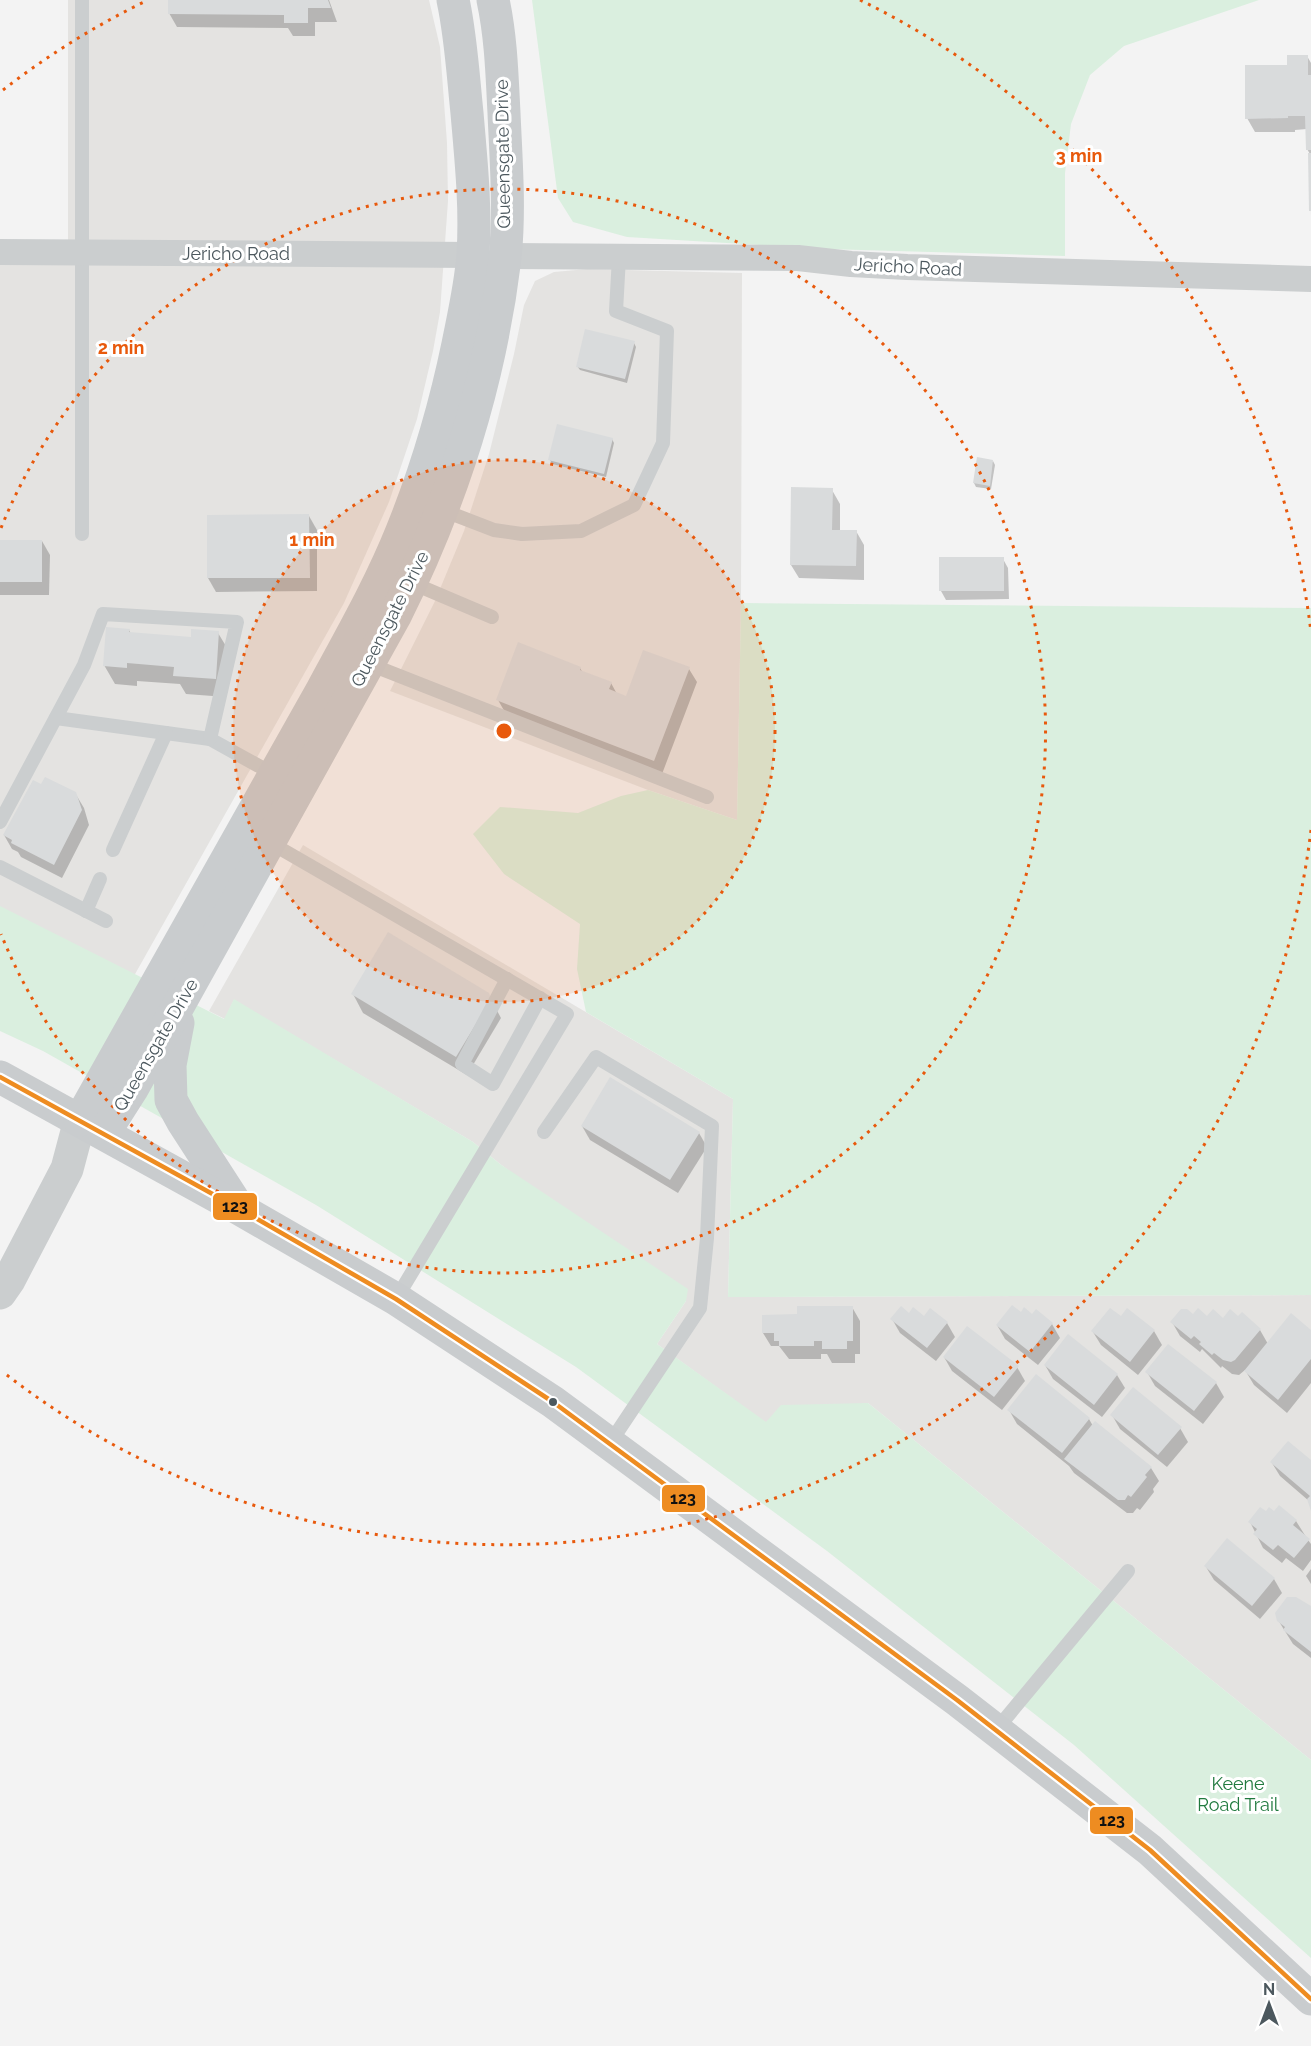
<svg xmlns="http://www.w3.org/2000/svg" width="1311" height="2046" viewBox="0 0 1311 2046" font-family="Raleway,sans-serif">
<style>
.commercial{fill:#e4e3e1}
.green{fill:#daefdf}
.shadow{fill:#0003}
.building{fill:#d9dbdc}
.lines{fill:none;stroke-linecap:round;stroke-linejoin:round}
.service{stroke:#cbcecf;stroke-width:14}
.minor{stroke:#cbcecf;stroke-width:26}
.tertiary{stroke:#cbcecf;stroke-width:33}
.primary{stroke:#c9ccce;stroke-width:33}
.bus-1-casing{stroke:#fff;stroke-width:9}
.bus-1{stroke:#ee8c21;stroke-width:4.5}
.ring{fill:none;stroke:#e8590c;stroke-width:3;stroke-dasharray:3 6}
.bus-dot{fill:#4c585e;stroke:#fff;stroke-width:2}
.labels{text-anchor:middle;stroke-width:6;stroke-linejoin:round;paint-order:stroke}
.street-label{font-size:18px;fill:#4c585e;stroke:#fff}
.park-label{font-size:18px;fill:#217a3f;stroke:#fff}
.centre{fill:#e8590c;stroke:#fff;stroke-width:3}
.ring-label{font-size:18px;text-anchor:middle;font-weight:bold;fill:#e8590c;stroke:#fff;stroke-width:6;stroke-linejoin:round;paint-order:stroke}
.line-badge{stroke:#fff;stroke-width:2}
.pale-badge-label{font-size:16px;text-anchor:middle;font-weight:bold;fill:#111}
</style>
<rect width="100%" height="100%" fill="#f3f3f3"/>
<g class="commercial">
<polygon points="68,0 429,0 440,47 447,143 448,201 440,312 433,351 417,419 389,502 344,603 103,1031 0,979 0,248 68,248"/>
<polygon points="587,269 742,273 741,603 737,820 648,790 390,691 435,601 464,531 489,454 514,354 524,305 535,281 554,272"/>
<polygon points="303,845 733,1099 728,1297 1311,1295 1311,1760 868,1403 766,1423 657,1344 686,1301 500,1164 473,1142 234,1000 225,1019 209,1011"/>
</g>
<g class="green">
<polygon points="532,0 1259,0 1124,46 1090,75 1071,124 1065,173 1065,256 826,249 627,237 573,222 558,198"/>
<polygon points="741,603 1311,608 1311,1295 728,1297 733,1099 586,1012 577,969 580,924 504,874 473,834 500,807 578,813 621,796 648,790 737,820"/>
<polygon points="0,906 224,1019 234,999 473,1142 500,1164 688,1289 686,1301 657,1344 766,1422 781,1405 868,1403 1311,1760 1311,1958 1074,1745 827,1551 576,1367 316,1205 43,1051 0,1031"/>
</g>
<g class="shadow">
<polygon points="169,0 329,0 337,22 315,22 315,36 293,36 288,28 177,27 169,13"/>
<polygon points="1307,56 1311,63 1311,216 1310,154 1307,149 1307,129 1295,130 1295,132 1255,132 1247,118 1289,66"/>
<polygon points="634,343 636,347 627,383 580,370 577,366"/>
<polygon points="612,439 614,443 606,477 552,464 550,460"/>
<polygon points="993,461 995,465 991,489 976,487 974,483"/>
<polygon points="832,490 840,504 840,531 856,531 864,545 864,580 799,578 791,565"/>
<polygon points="208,516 309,516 317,530 317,591 216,592 208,578"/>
<polygon points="0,541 42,541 50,555 49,595 0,595"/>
<polygon points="1003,559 1008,568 1009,599 946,600 941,591"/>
<polygon points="129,630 131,634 192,639 218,633 229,651 226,697 186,694 180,684 137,681 137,686 115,684 104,665"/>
<polygon points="580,668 583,673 611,683 617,694 627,698 689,669 697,682 662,774 506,714 498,700"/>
<polygon points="42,786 75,793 84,808 89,825 62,878 21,857 18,852 12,849 4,835"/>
<polygon points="353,994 488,994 501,1018 467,1075 363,1013"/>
<polygon points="582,1126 699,1133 707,1147 678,1193 590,1140"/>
<polygon points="852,1307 860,1321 860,1354 855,1354 855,1363 832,1363 827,1354 821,1354 821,1359 789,1359 779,1346 771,1346 763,1333 798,1316"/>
<polygon points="1021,1314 1032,1316 1052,1324 1060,1338 1038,1365 1005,1339 997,1325"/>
<polygon points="909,1315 947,1323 955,1337 936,1361 900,1333 892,1319"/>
<polygon points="1193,1316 1223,1320 1260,1330 1268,1344 1311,1332 1311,1383 1287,1413 1254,1385 1245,1370 1239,1375 1232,1374 1222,1366 1221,1368 1202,1349 1200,1352 1180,1336 1172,1322"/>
<polygon points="1154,1331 1162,1345 1138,1375 1101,1345 1093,1332"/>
<polygon points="944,1357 1017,1367 1025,1381 1002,1410 952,1371"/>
<polygon points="1045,1365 1117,1375 1125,1388 1102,1417 1053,1379"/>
<polygon points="1147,1372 1216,1383 1224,1397 1203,1424 1155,1386"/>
<polygon points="1009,1410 1089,1419 1093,1426 1151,1468 1159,1481 1153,1489 1154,1492 1140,1510 1137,1508 1133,1513 1127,1513 1074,1473 1069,1466 1017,1424"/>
<polygon points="1112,1415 1180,1428 1188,1442 1167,1467 1120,1429"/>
<polygon points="1311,1462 1311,1507 1309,1501 1280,1476 1272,1463"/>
<polygon points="1266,1513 1274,1514 1296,1521 1308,1540 1311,1544 1311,1560 1303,1571 1286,1558 1282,1563 1263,1548 1250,1522"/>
<polygon points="1206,1567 1274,1579 1282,1593 1260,1619 1214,1580"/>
<polygon points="1311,1569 1311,1584 1306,1576"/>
<polygon points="1311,1608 1311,1658 1293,1644 1278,1620"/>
</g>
<g class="building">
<polygon points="168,0 328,0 331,8 308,8 308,23 284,23 284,15 168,14"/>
<polygon points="1287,55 1308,55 1308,75 1311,75 1311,150 1306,150 1305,116 1288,116 1288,118 1245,119 1245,65 1287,65"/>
<polygon points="1308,153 1311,153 1311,211 1309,211"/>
<polygon points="585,329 635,341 625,379 576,367"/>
<polygon points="557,424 613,438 604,474 548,460"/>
<polygon points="977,457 993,460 990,486 973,483"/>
<polygon points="791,487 833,488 832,530 857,530 856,566 790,565"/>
<polygon points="309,514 310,578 207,578 207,515"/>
<rect x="0" y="540" width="42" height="42"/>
<rect x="939" y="557" width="65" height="34"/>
<polygon points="106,627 130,629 129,632 191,637 191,629 219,631 216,679 173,676 174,667 127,663 127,668 103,666"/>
<polygon points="518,642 581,667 580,670 612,682 609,689 626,696 643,650 690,667 654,761 496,700"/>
<polygon points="45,777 76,792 82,810 54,865 11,843 12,840 3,835 33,780 41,784"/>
<polygon points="388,932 489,993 491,999 456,1057 351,994"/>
<polygon points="610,1077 700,1132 670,1180 581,1126"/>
<polygon points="1012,1305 1021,1312 1024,1307 1032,1314 1036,1309 1053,1323 1030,1352 996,1325"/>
<polygon points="797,1306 853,1306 853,1341 847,1341 847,1349 822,1349 822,1341 814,1341 814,1346 779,1346 779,1341 774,1341 774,1333 762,1333 762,1315 797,1314"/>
<polygon points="901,1306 909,1313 913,1307 924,1316 930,1308 948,1322 927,1348 890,1319"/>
<polygon points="1110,1308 1121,1316 1127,1308 1155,1330 1130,1362 1091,1331"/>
<polygon points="1198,1308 1207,1316 1213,1309 1223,1318 1230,1309 1238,1316 1242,1312 1261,1329 1235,1360 1231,1362 1223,1360 1214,1353 1212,1355 1199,1344 1201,1342 1194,1336 1191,1339 1170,1322 1181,1309 1187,1309 1193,1314"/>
<polygon points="1291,1313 1311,1330 1311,1359 1278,1400 1244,1371"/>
<polygon points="967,1326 1019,1366 994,1397 943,1357"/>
<polygon points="1068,1334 1118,1374 1094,1405 1044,1365"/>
<polygon points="1168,1344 1217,1382 1194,1411 1145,1372"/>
<polygon points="1036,1374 1090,1418 1062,1453 1007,1410"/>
<polygon points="1133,1387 1182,1427 1158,1455 1110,1415"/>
<polygon points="1095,1421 1152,1467 1145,1475 1147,1477 1131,1497 1128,1495 1125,1500 1118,1500 1064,1459"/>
<polygon points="1288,1441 1311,1460 1311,1511 1307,1499 1310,1496 1270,1462"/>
<polygon points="1279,1505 1297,1520 1293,1525 1310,1539 1294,1558 1278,1545 1273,1550 1253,1534 1257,1529 1248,1522 1260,1507 1266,1511 1269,1507 1274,1511"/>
<polygon points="1227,1538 1275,1578 1252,1606 1204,1566"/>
<polygon points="1287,1597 1296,1597 1311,1606 1311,1652 1283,1630 1285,1627 1277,1621 1275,1613"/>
</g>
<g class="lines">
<g class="service">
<polyline points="82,0 82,534"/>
<polyline points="442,510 494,530 522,534 581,531 634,505 663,443 667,331 616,311 619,257"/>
<polyline points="412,583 492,617"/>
<polyline points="369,664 707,797"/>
<polyline points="56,718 210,739 275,775"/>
<polyline points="0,822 84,665 103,614 237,622 210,739"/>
<polyline points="269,842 567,1014 396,1299"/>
<polyline points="113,850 166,733"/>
<polyline points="0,867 106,921"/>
<polyline points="86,911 100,879"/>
<polyline points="507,979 462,1064 493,1084 540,998"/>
<polyline points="544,1132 596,1057 712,1126 707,1238 700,1308 610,1443"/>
<polyline points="996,1730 1128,1571"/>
</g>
<g class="minor">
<polyline points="0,252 473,255"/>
<polyline points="505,256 798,258 851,264 907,267 1311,279"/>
</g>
<polyline class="tertiary" points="0,1293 9,1280 67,1169 80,1120"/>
<g class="primary">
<polyline points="178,1023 170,1065 171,1100 183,1122 236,1204"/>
<polyline points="0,1077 238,1208 396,1299 553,1402 957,1700 1150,1850 1311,1999"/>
<path d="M80,1120L322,690C350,638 380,586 402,531C426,471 445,407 458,344C464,314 471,284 473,254C476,207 471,160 467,113C463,75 461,37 453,0"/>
<path d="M104,1133L132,1089L395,616C451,504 490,382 505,258C510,210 506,160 504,113C502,75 501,37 493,0"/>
</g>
<defs>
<polyline id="bus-1" points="0,1077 238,1208 396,1299 553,1402 957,1700 1150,1850 1311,1999"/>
</defs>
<use href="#bus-1" class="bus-1-casing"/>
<use href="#bus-1" class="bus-1"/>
</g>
<circle cx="504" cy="731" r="271" fill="#e8590c" fill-opacity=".12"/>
<g class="ring">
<circle cx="504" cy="731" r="271"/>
<path d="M1 528A542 542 0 1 1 1 934"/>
<path d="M1311 830A813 813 0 0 1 3 1372M3 90A813 813 0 0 1 148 0M860 0A813 813 0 0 1 1311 632"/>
</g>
<circle class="bus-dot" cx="553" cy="1402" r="5"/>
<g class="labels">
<g class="street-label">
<text transform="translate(503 154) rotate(-91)" y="6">Queensgate Drive</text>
<text x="236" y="260">Jericho Road</text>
<text transform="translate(908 267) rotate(3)" y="6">Jericho Road</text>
<text transform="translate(390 619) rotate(-63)" y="6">Queensgate Drive</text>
<text transform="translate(156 1045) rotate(-60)" y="6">Queensgate Drive</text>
</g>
<g class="park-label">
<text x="1238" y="1790">Keene<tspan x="1238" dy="21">Road Trail</tspan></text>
</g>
</g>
<circle cx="504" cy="731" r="9" class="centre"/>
<g class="ring-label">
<text x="1079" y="162">3 min</text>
<text x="121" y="354">2 min</text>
<text x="312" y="546">1 min</text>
</g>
<g class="line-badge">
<rect x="212" y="1192" width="46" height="29" rx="6" fill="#ee8c21"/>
<rect x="661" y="1484" width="45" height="29" rx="6" fill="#ee8c21"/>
<rect x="1089" y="1806" width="45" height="29" rx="6" fill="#ee8c21"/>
</g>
<g class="pale-badge-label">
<text x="235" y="1212">123</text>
<text x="683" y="1504">123</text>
<text x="1112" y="1826">123</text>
</g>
<g transform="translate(1269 2004)" stroke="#ffffff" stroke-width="4.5" paint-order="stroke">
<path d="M0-4.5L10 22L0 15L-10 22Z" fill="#4c585e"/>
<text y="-9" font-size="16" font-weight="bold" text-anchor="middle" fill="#4c585e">N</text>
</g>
</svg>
